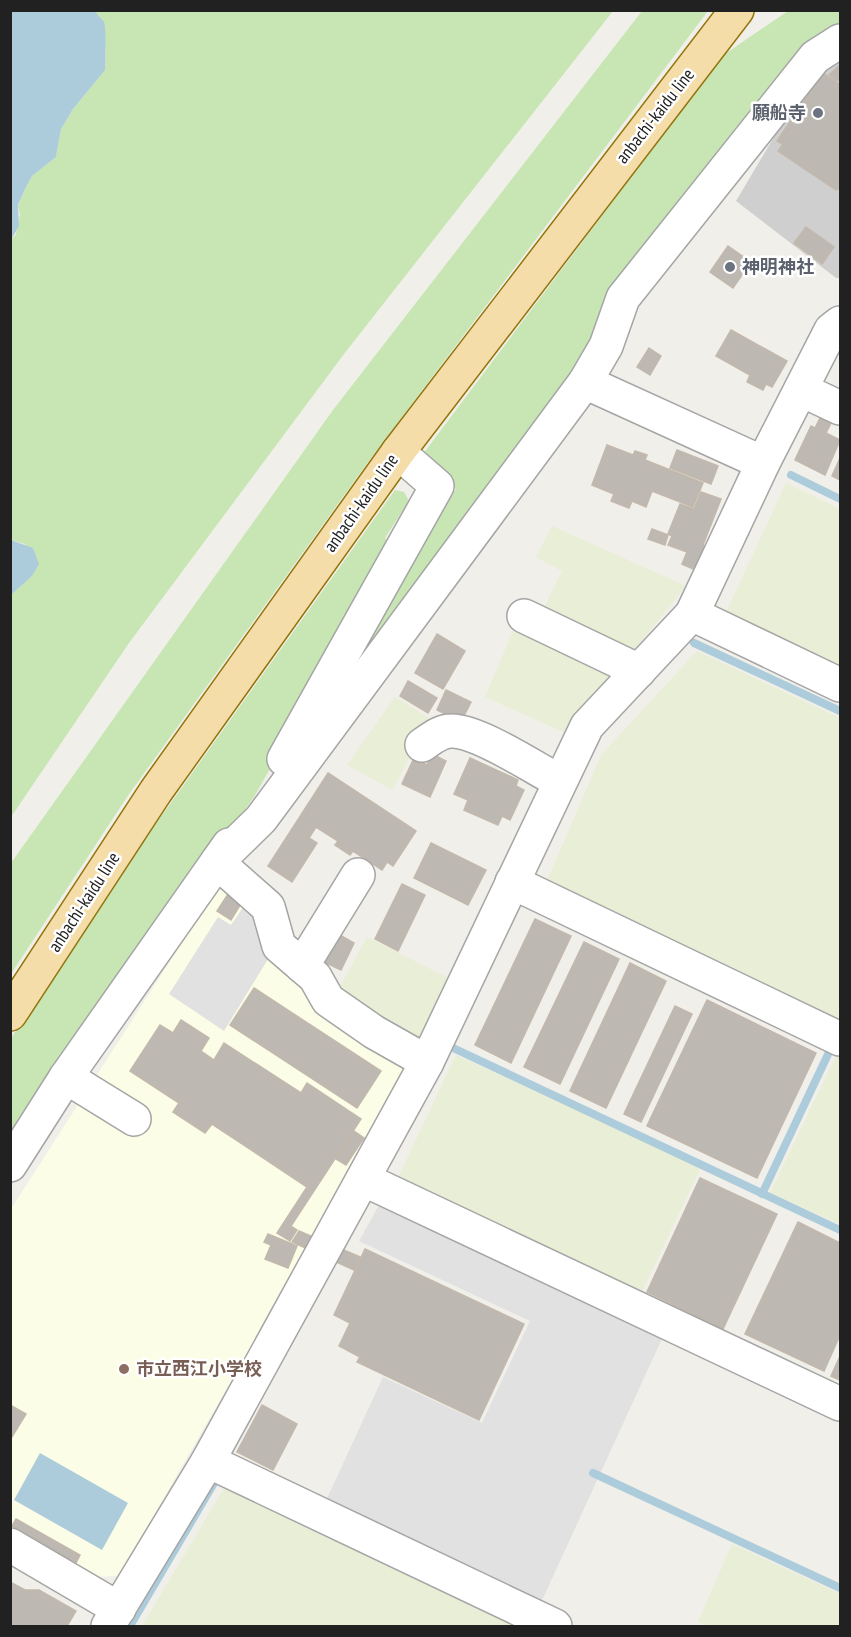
<svg xmlns="http://www.w3.org/2000/svg" width="851" height="1637" viewBox="0 0 851 1637" font-family="'PT Sans Narrow','Noto Sans JP',sans-serif">
<style>
.education{fill:#fbfde6}
.religious{fill:#cfcfcf}
.farmland{fill:#e9eed6}
.grass{fill:#c7e6b4}
.parking{fill:#e1e1e1}
.water{fill:#adccdb}
.lines{fill:none;stroke-linecap:round;stroke-linejoin:round}
.stream{stroke:#adccdb;stroke-width:8}
.building{fill:#beb8b2;stroke:#c2b8ac;stroke-width:1.5}
.minor-casing{stroke:#a5a5a5;stroke-width:36}
.major-casing{stroke:#93750c;stroke-width:36}
.minor{stroke:#fff;stroke-width:33}
.major{stroke:#f5ddaa;stroke-width:33}
.worship-dot{fill:#6b7280;stroke:#fff;stroke-width:2}
.education-dot{fill:#8d6e63;stroke:#fff;stroke-width:2}
.labels{text-anchor:middle;stroke-width:5;stroke-linejoin:round;paint-order:stroke}
.worship-label{font-size:18px;font-weight:bold;fill:#5b616d;stroke:#fff;text-anchor:end}
.street-label{font-size:18px;fill:#212121;stroke:#fff}
.education-label{font-size:18px;font-weight:bold;fill:#785e54;stroke:#fff;text-anchor:start}
</style>
<rect width="100%" height="100%" fill="#f1efe9"/>
<polygon class="education" points="224,877 404,1059 408,1073 119,1576 92,1577 11,1530 11,1209"/>
<polygon class="religious" points="840,48 840,278 836,278 736,201 819,61"/>
<g class="farmland">
<polygon points="786,483 840,509 840,675 723,619"/>
<polygon points="552,526 686,586 626,660 540,616 562,571 536,557"/>
<polygon points="518,619 625,672 570,735 485,697"/>
<polygon points="697,651 840,718 840,1030 543,890 601,755"/>
<polygon points="395,697 429,718 393,790 347,765"/>
<polygon points="367,937 452,980 423,1041 336,994"/>
<polygon points="840,1048 840,1224 770,1193"/>
<polygon points="456,1055 701,1167 639,1298 395,1184"/>
<polygon points="227,1483 529,1626 142,1626"/>
<polygon points="732,1544 840,1594 840,1626 709,1626 698,1622"/>
</g>
<g class="grass">
<polygon points="95,11 613,11 344,354 129,643 11,817 11,595 32,576 25,544 11,540 11,240 16,234 20,214 18,206 27,185 32,176 56,157 61,129 73,109 105,70 106,49"/>
<polygon points="642,11 708,11 368,462 127,797 11,974 11,863 333,410"/>
<polygon points="788,11 840,11 840,34 598,345 274,795 456,489 420,458 722,56"/>
<polygon points="395,490 404,492 409,501 385,538 396,547 254,797 62,1067 11,1148 11,1038 150,832"/>
</g>
<g class="parking">
<polygon points="248,900 273,951 224,1031 169,994 218,917 231,925"/>
<polygon points="383,1198 666,1330 539,1607 323,1507 383,1377 482,1423 530,1321 359,1241"/>
</g>
<g class="water">
<path d="M11,10L95,11C98,16 101,18 104,22C106,25 106,63 105,70L73,109L61,129L56,157L32,176L27,185L18,205L19,226L11,240Z"/>
<polygon points="11,540 33,548 39,564 32,576 11,595"/>
<polygon points="40,1453 128,1503 102,1550 14,1500"/>
</g>
<g class="lines">
<g class="stream">
<polyline points="791,475 840,499"/>
<polyline points="694,643 840,711"/>
<polyline points="451,1047 840,1230"/>
<polyline points="762,1194 831,1048"/>
<polyline points="593,1473 840,1588"/>
<polyline points="130,1626 214,1483"/>
</g>
</g>
<g class="building">
<polygon points="840,65 840,78 837,81 829,75"/>
<polygon points="823,73 840,85 840,188 836,190 778,151 783,144 777,141"/>
<polygon points="806,227 834,247 822,264 794,243"/>
<polygon points="728,246 751,262 733,288 710,272"/>
<polygon points="731,330 787,361 772,387 766,384 763,390 747,382 750,375 716,356"/>
<polygon points="649,348 661,356 650,375 637,367"/>
<polygon points="820,418 831,423 826,433 840,440 825,475 795,460 811,426 815,428"/>
<polygon points="607,445 633,455 635,451 647,455 645,460 703,483 693,507 652,491 646,507 632,501 629,508 611,501 614,494 592,485"/>
<polygon points="677,450 718,466 711,484 670,468"/>
<polygon points="840,458 840,480 832,476"/>
<polygon points="701,492 721,499 703,545 709,548 700,572 682,564 687,552 668,545 672,536 668,534 680,504 694,509"/>
<polygon points="652,529 668,535 665,545 648,539"/>
<polygon points="437,634 465,651 443,689 415,673"/>
<polygon points="408,681 437,698 428,713 400,696"/>
<polygon points="446,690 471,702 461,722 437,710"/>
<polygon points="432,754 446,761 430,797 402,784 414,758 427,765"/>
<polygon points="470,758 518,780 516,786 524,790 510,820 502,816 498,825 464,810 468,800 454,794"/>
<polygon points="328,773 416,831 393,866 387,862 382,870 353,851 350,855 335,845 338,841 316,827 309,838 317,843 292,882 268,866"/>
<polygon points="431,843 486,870 468,905 414,878"/>
<polygon points="402,884 425,895 398,951 375,939"/>
<polygon points="228,894 242,902 231,920 217,911"/>
<polygon points="535,919 571,936 511,1063 475,1045"/>
<polygon points="338,934 354,943 341,970 324,962"/>
<polygon points="584,942 619,959 560,1084 524,1067"/>
<polygon points="630,963 666,981 606,1108 570,1091"/>
<polygon points="254,988 381,1071 357,1108 230,1025"/>
<polygon points="707,1000 816,1053 757,1178 647,1126"/>
<polygon points="675,1006 692,1014 641,1122 624,1114"/>
<polygon points="181,1020 209,1038 201,1051 214,1060 224,1043 301,1093 307,1083 361,1119 291,1226 297,1230 290,1241 277,1233 307,1187 212,1124 205,1133 173,1112 179,1103 130,1071 160,1025 173,1033"/>
<polygon points="354,1131 364,1138 346,1165 336,1159"/>
<polygon points="700,1178 777,1214 723,1329 647,1292"/>
<polygon points="798,1222 840,1243 840,1335 824,1371 745,1334"/>
<polygon points="299,1231 360,1257 354,1270 292,1242"/>
<polygon points="268,1234 297,1246 288,1268 265,1259 271,1245 264,1242"/>
<polygon points="365,1249 524,1324 479,1420 357,1362 360,1357 339,1346 350,1323 334,1315"/>
<polygon points="840,1356 840,1380 831,1376"/>
<polygon points="10,1405 26,1414 10,1440"/>
<polygon points="262,1405 297,1424 273,1470 237,1452"/>
<polygon points="16,1519 80,1555 76,1563 12,1526"/>
<polygon points="10,1582 25,1590 39,1590 76,1611 67,1626 10,1626"/>
</g>
<g class="lines">
<defs>
<g id="minor">
<polyline points="585,382 763,463"/>
<polyline points="802,390 840,408"/>
<polyline points="692,614 840,685"/>
<polyline points="524,616 639,671"/>
<path d="M422,745C431,739 440,731 451,731C477,730 534,768 559,781"/>
<polyline points="284,759 437,486 398,452"/>
<polyline points="229,845 217,862 268,907 279,946 315,977 328,1000 374,1032 427,1062"/>
<polyline points="512,882 840,1039"/>
<polyline points="302,966 358,875"/>
<polyline points="66,1077 134,1119"/>
<polyline points="10,1165 66,1077 217,862 261,819 585,382 606,346 623,298 815,57 840,41"/>
<polyline points="363,1179 840,1404"/>
<polyline points="208,1461 555,1626"/>
<polyline points="10,1545 119,1609"/>
<polyline points="108,1626 208,1461 427,1062 587,726 692,614 763,463 831,330 840,323"/>
</g>
<polyline id="major" points="10,1014 156,791 398,452 737,10"/>
</defs>
<use href="#minor" class="minor-casing"/>
<use href="#major" class="major-casing"/>
<use href="#minor" class="minor"/>
<use href="#major" class="major"/>
</g>
<g class="worship-dot">
<circle cx="818" cy="113" r="6"/>
<circle cx="730" cy="267" r="6"/>
</g>
<circle class="education-dot" cx="124" cy="1369" r="6"/>
<g class="labels">
<g class="worship-label">
<text x="806" y="119">願船寺</text>
<text x="742" y="273" text-anchor="start">神明神社</text>
</g>
<g class="street-label">
<text transform="translate(655 116) rotate(-52)" y="6">anbachi-kaidu line</text>
<text transform="translate(361 503) rotate(-55)" y="6">anbachi-kaidu line</text>
<text transform="translate(84 902) rotate(-57)" y="6">anbachi-kaidu line</text>
</g>
<g class="education-label">
<text x="136" y="1375">市立西江小学校</text>
</g>
</g>
<rect width="851" height="1637" fill="none" stroke="#212121" stroke-width="24"/>
</svg>
